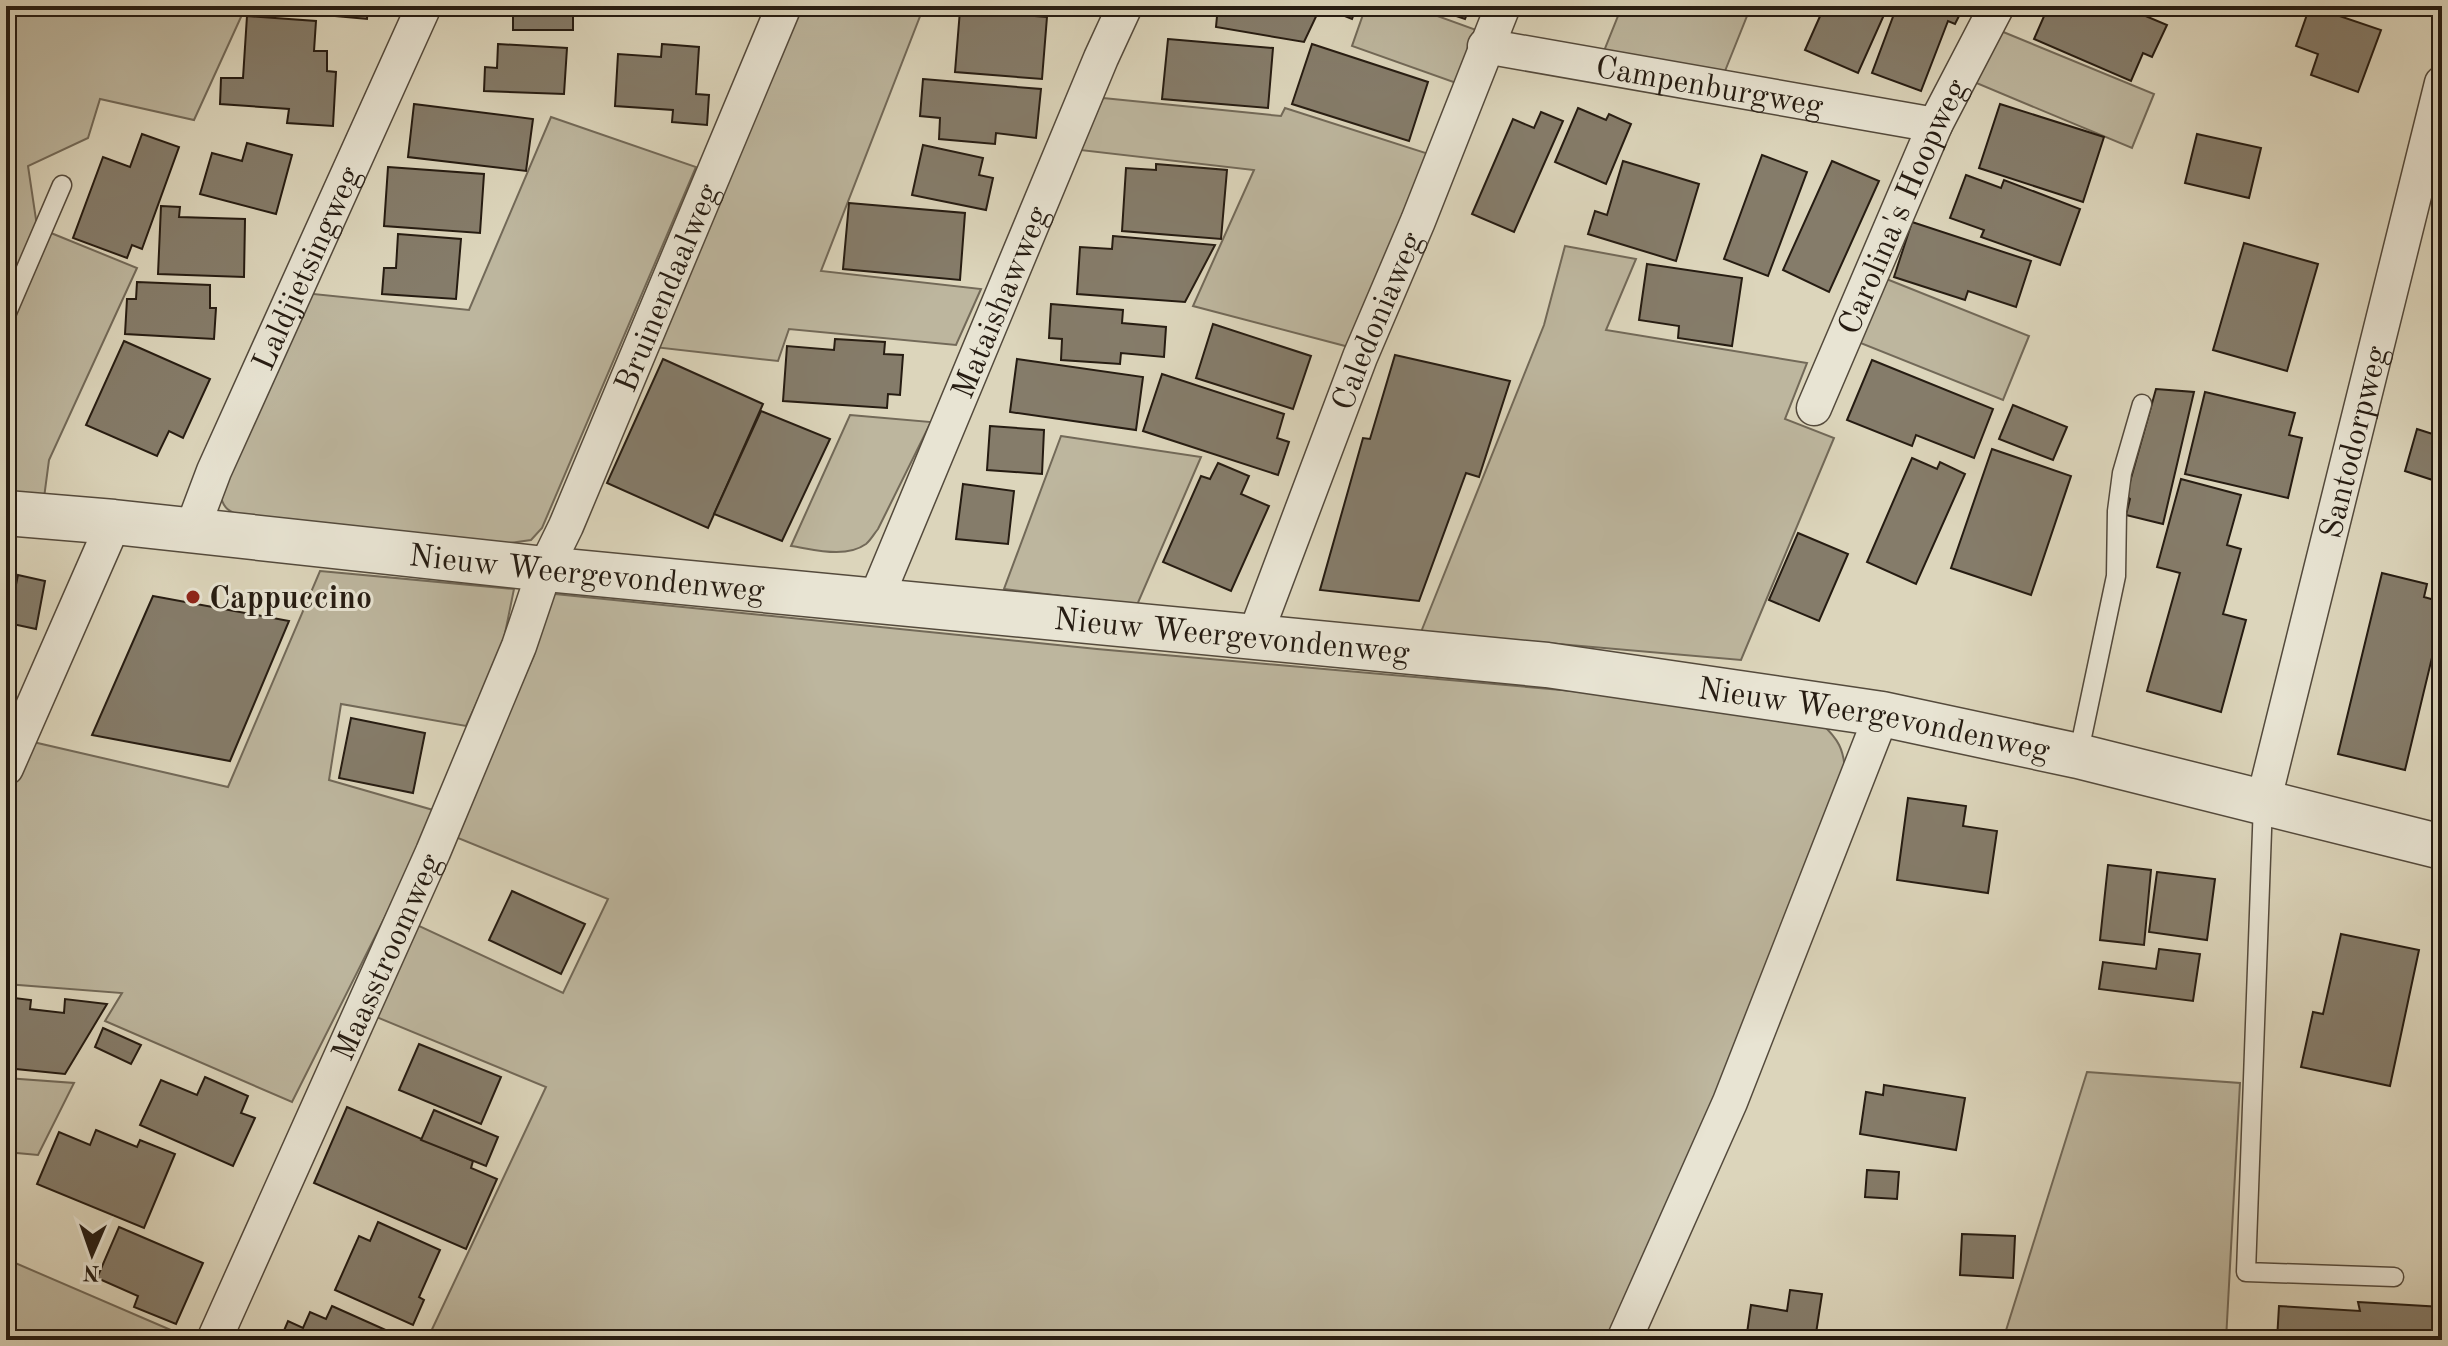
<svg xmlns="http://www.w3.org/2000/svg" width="2448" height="1346" viewBox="0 0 2448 1346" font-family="'Old Standard TT',serif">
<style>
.green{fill:#bdb69e;stroke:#726958;stroke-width:2}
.building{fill:#857c6a;stroke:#261c12;stroke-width:2}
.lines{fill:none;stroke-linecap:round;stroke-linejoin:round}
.service-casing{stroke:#544a3c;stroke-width:21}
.minor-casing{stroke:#544a3c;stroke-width:37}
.tertiary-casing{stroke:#544a3c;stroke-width:47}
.service{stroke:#e8e4d3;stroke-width:18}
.minor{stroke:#e8e4d3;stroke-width:34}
.tertiary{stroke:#e8e4d3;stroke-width:44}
.poi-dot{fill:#8f2418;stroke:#e8e4d3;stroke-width:3}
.labels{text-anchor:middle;stroke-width:6;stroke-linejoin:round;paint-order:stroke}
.street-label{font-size:32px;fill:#261c12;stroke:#e8e4d3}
.poi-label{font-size:32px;font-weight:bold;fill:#261c12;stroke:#e8e4d3;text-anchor:start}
</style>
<rect width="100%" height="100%" fill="#dcd5bb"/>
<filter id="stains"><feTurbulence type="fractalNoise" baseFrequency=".0025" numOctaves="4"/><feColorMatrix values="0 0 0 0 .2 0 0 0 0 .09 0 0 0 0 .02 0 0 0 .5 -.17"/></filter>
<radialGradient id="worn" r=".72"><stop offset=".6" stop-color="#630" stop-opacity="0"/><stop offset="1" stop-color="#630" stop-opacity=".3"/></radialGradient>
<g class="green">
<polygon points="15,6 246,6 194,120 100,99 88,138 28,166 37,226 6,295 6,26"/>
<polygon points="796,6 924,6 821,271 981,289 956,345 789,329 778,361 645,346"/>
<polygon points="1366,6 1410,6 1479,31 1459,84 1352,46"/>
<polygon points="1622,6 1751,6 1723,76 1602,56"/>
<polygon points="1996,29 2154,94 2132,148 1974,82"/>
<polygon points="1103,98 1281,116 1285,108 1432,155 1349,347 1193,306 1254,170 1080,150"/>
<path d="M551,117L696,167L542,528L531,540L496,545L242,516C231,512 224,510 221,497L304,293L469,310Z"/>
<polygon points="51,233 137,268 49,460 44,498 6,493 6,332"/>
<polygon points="1565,246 1636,259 1606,330 1807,363 1785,419 1834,438 1741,660 1421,632 1544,325"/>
<polygon points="1879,276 2029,336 2003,400 1853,340"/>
<path d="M850,415L931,422L878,529C874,534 870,541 866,544C845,559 813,549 791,546Z"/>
<polygon points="1061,436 1201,457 1137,605 1004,589"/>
<polygon points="320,571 514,589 502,648 466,726 341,704 329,780 433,810 398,891 292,1102 105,1021 122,993 6,984 6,803 33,742 228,787"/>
<path d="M545,593L1097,649L1596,693L1822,724C1838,739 1844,749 1845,772L1722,1092L1606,1340H427L546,1087L374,1016L415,924L563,993L608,899L453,836L534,655Z"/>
<polygon points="2087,1072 2240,1083 2226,1340 2003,1340"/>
<polygon points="6,1078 74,1083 38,1155 6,1152"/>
<polygon points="6,1259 194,1340 6,1340"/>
</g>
<g class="building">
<polygon points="304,6 368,6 367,19 303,13"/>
<rect x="513" y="6" width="60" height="24"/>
<polygon points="975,6 1054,6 1054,10"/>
<polygon points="1218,6 1321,6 1304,42 1216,27"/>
<polygon points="1328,6 1357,6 1352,19 1327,9"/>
<polygon points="1427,6 1470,6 1465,19"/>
<polygon points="1806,6 1888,6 1858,73 1805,50 1821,14 1805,8"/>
<polygon points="1897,6 1964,6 1955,24 1948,21 1921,91 1872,73"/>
<polygon points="2064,6 2122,6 2167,25 2152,57 2143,53 2131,81 2034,39 2048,7 2061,13"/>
<polygon points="2310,6 2381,30 2358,92 2311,75 2318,54 2296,46"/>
<polygon points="960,10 1047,17 1042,79 955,72"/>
<polygon points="247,16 316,21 314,51 327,51 327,71 336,72 333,126 287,123 289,109 220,104 221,78 243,78"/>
<polygon points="1168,39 1273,48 1268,108 1162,99"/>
<polygon points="498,44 567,48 564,94 484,91 485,67 497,68"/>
<polygon points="662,44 699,47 696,94 709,95 707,125 672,122 673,110 615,106 618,54 661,57"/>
<polygon points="1312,44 1428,82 1409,141 1292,104"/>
<polygon points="923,79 1041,89 1036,138 996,133 995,144 939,139 940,118 920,116"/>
<polygon points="414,104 533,119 526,171 408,157"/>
<polygon points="2000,104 2104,137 2083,202 1979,168"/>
<polygon points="1578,108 1606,120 1609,114 1631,124 1606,184 1555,162"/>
<polygon points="1541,112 1563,121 1514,232 1472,214 1513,119 1534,128"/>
<polygon points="142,134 179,147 142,249 132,245 127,258 73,238 103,157 130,167"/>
<polygon points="2197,134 2261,148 2249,198 2185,183"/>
<polygon points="247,143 292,155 276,214 200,194 212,153 242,161"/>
<polygon points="923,145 983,158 979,175 993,178 986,210 912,195"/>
<polygon points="1762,155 1807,172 1768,276 1724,259"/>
<polygon points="1623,161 1699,184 1676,261 1588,234 1595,211 1607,215"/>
<polygon points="1832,161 1879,181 1829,292 1783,270"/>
<polygon points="1156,164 1227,170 1221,239 1122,231 1126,168 1156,170"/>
<polygon points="388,167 484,174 480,233 384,226"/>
<polygon points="1966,175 2001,188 2004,180 2080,209 2060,265 1981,237 1984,230 1950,218"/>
<polygon points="849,203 965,213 960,280 843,269"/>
<polygon points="161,206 180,207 179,217 245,219 244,277 158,274"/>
<polygon points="1912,222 2031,261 2016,307 1968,291 1965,300 1894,277"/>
<polygon points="398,234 461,239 456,299 382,294 384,268 396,268"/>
<polygon points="1113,236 1215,245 1185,302 1077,294 1080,247 1112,249"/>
<polygon points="2244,243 2318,264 2287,371 2213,350"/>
<polygon points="1647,264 1742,278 1732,346 1678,338 1679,326 1639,320"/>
<polygon points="137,282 210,285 210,308 216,308 214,339 125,334 127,299 136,299"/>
<polygon points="1051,304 1123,310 1122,323 1166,327 1164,357 1121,353 1120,364 1061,360 1062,339 1049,338"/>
<polygon points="1213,324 1311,356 1293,409 1196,378"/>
<polygon points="835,339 885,342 884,354 903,355 900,395 888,394 887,408 783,401 787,346 834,350"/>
<polygon points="124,341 210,379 183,438 169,431 157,456 86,425"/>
<polygon points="1395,355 1510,381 1479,477 1466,473 1419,601 1320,590 1363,438 1370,439"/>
<polygon points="2442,355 2442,386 2437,385"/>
<polygon points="663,359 763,404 708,528 607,483"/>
<polygon points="1017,359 1143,377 1136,430 1010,412"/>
<polygon points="1872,360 1993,409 1974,458 1916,435 1912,446 1847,420"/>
<polygon points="1162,374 1284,414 1277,438 1289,442 1278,475 1143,431"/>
<polygon points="2156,389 2194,392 2163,524 2126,515 2130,499 2126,496"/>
<polygon points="2205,392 2295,413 2289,435 2302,438 2288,498 2185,474"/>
<polygon points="2013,405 2067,427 2053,460 1999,439"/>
<polygon points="761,411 830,439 782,541 714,514"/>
<polygon points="990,426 1044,430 1042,474 987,470"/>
<polygon points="2417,429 2442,437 2442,483 2405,471"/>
<polygon points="1992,449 2071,476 2031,595 1951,568"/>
<polygon points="1912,458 1937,469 1940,462 1965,474 1916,584 1867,562"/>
<polygon points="1218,463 1249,476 1241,494 1269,506 1231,591 1163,562 1201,476 1210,479"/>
<polygon points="2181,479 2241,495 2227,545 2241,549 2223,614 2246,620 2221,712 2147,691 2180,573 2157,567"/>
<polygon points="963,484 1014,491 1008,544 956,539"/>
<polygon points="1798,533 1848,554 1819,621 1769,600"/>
<polygon points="2382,573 2427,584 2424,597 2442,602 2442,616 2405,770 2338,754"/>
<polygon points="18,575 45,581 36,629 8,623"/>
<polygon points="153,596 289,621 230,761 92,735"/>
<polygon points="351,718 425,733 413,793 339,778"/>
<polygon points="1908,798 1966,806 1963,826 1997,831 1988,893 1897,880"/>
<polygon points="2108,865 2151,870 2144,945 2100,940"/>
<polygon points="2157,872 2215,879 2207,940 2149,932"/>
<polygon points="512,891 585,924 561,974 489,940"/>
<polygon points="2341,934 2419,950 2390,1086 2301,1067 2313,1012 2323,1014"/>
<polygon points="2159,949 2200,954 2193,1001 2099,989 2103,962 2156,969"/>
<polygon points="6,997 31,1000 30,1009 64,1013 65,999 107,1004 65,1074 6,1068"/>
<polygon points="103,1028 141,1045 131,1064 95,1047"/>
<polygon points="419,1044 501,1077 481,1124 399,1090"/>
<polygon points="205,1077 248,1096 241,1113 255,1118 233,1166 140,1125 161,1080 197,1095"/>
<polygon points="1884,1085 1965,1098 1956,1150 1860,1134 1866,1092 1883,1095"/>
<polygon points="347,1107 473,1161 471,1168 497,1179 466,1249 314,1183"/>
<polygon points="434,1110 498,1137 486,1166 421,1140"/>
<polygon points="96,1130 137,1147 140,1140 175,1154 144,1228 37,1184 59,1132 90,1145"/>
<polygon points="1867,1170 1899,1172 1897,1199 1865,1197"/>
<polygon points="378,1222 440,1250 419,1297 424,1300 413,1325 335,1290 359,1236 370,1241"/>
<polygon points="119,1227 203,1263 176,1324 134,1307 138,1296 97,1278"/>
<polygon points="1962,1234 2015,1236 2013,1278 1960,1275"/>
<polygon points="1790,1290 1822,1294 1815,1340 1746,1340 1751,1305 1787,1311"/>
<polygon points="2358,1302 2442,1307 2442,1340 2277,1340 2279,1306 2360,1311"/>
<polygon points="332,1306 388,1331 384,1340 280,1340 288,1321 303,1328 310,1312 326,1319"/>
<polygon points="1901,1335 1963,1338 1963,1340 1900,1340"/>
</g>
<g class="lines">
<defs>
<g id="service">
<polyline points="6,315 62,185"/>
<polyline points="2078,756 2116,576 2117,511 2122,473 2142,404"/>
<polyline points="2263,803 2246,1272 2394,1277"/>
</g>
<g id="minor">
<path id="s1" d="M1485,46L1935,125"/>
<path id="s2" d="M1814,408L1935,125L1997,6"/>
<path id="s3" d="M191,532L214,471L424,6"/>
<path id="s4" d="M875,601L1101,58L1125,6"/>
<path id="s5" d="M1254,638L1360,357L1418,221L1503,6"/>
<polyline points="6,768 114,522"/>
<path id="s6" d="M2263,803L2442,83"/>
<path id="s7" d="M214,1340L433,852L519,646L545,569L566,526L784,6"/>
<polyline points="1624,1340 1730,1102 1882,714"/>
</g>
<g id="tertiary">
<path id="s8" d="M6,513L114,522L545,569L1547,665L1882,714L2078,756L2442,847"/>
</g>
</defs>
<use href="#service" class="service-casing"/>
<use href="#minor" class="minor-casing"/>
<use href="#tertiary" class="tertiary-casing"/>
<use href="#service" class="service"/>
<use href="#minor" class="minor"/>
<use href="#tertiary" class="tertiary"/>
</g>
<circle class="poi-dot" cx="193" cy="597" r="8"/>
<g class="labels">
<g class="street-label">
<text dy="11" stroke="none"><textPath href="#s1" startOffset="228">Campenburgweg</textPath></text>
<text dy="11" stroke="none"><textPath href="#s2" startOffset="220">Carolina's Hoopweg</textPath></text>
<text dy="11" stroke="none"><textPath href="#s3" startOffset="288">Laldjietsingweg</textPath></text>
<text dy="11" stroke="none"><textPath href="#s7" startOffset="1146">Bruinendaalweg</textPath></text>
<text dy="11" stroke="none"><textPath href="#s4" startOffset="324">Mataishawweg</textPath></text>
<text dy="11" stroke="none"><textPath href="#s5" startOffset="340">Caledoniaweg</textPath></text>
<text dy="11" stroke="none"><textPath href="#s6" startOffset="372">Santodorpweg</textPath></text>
<text dy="11" stroke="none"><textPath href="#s8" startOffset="584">Nieuw Weergevondenweg</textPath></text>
<text dy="11" stroke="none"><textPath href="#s8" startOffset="1232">Nieuw Weergevondenweg</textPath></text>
<text dy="11" stroke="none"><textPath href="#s8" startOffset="1880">Nieuw Weergevondenweg</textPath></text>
<text dy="11" stroke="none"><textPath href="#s7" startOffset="420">Maasstroomweg</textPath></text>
</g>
<g class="poi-label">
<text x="209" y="608">Cappuccino</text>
</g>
</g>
<rect width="2448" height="1346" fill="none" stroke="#dcd5bb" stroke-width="32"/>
<rect x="8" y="8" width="2432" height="1330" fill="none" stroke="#261c12" stroke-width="4"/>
<rect x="16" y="16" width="2416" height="1314" fill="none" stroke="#261c12" stroke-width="2"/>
<g transform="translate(92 1254) rotate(182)" stroke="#e8e4d3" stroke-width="6" paint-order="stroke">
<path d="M0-6L14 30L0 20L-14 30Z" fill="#261c12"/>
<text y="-12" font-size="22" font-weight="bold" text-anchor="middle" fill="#261c12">N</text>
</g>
<rect width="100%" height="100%" filter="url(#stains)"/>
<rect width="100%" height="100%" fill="url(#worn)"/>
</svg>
